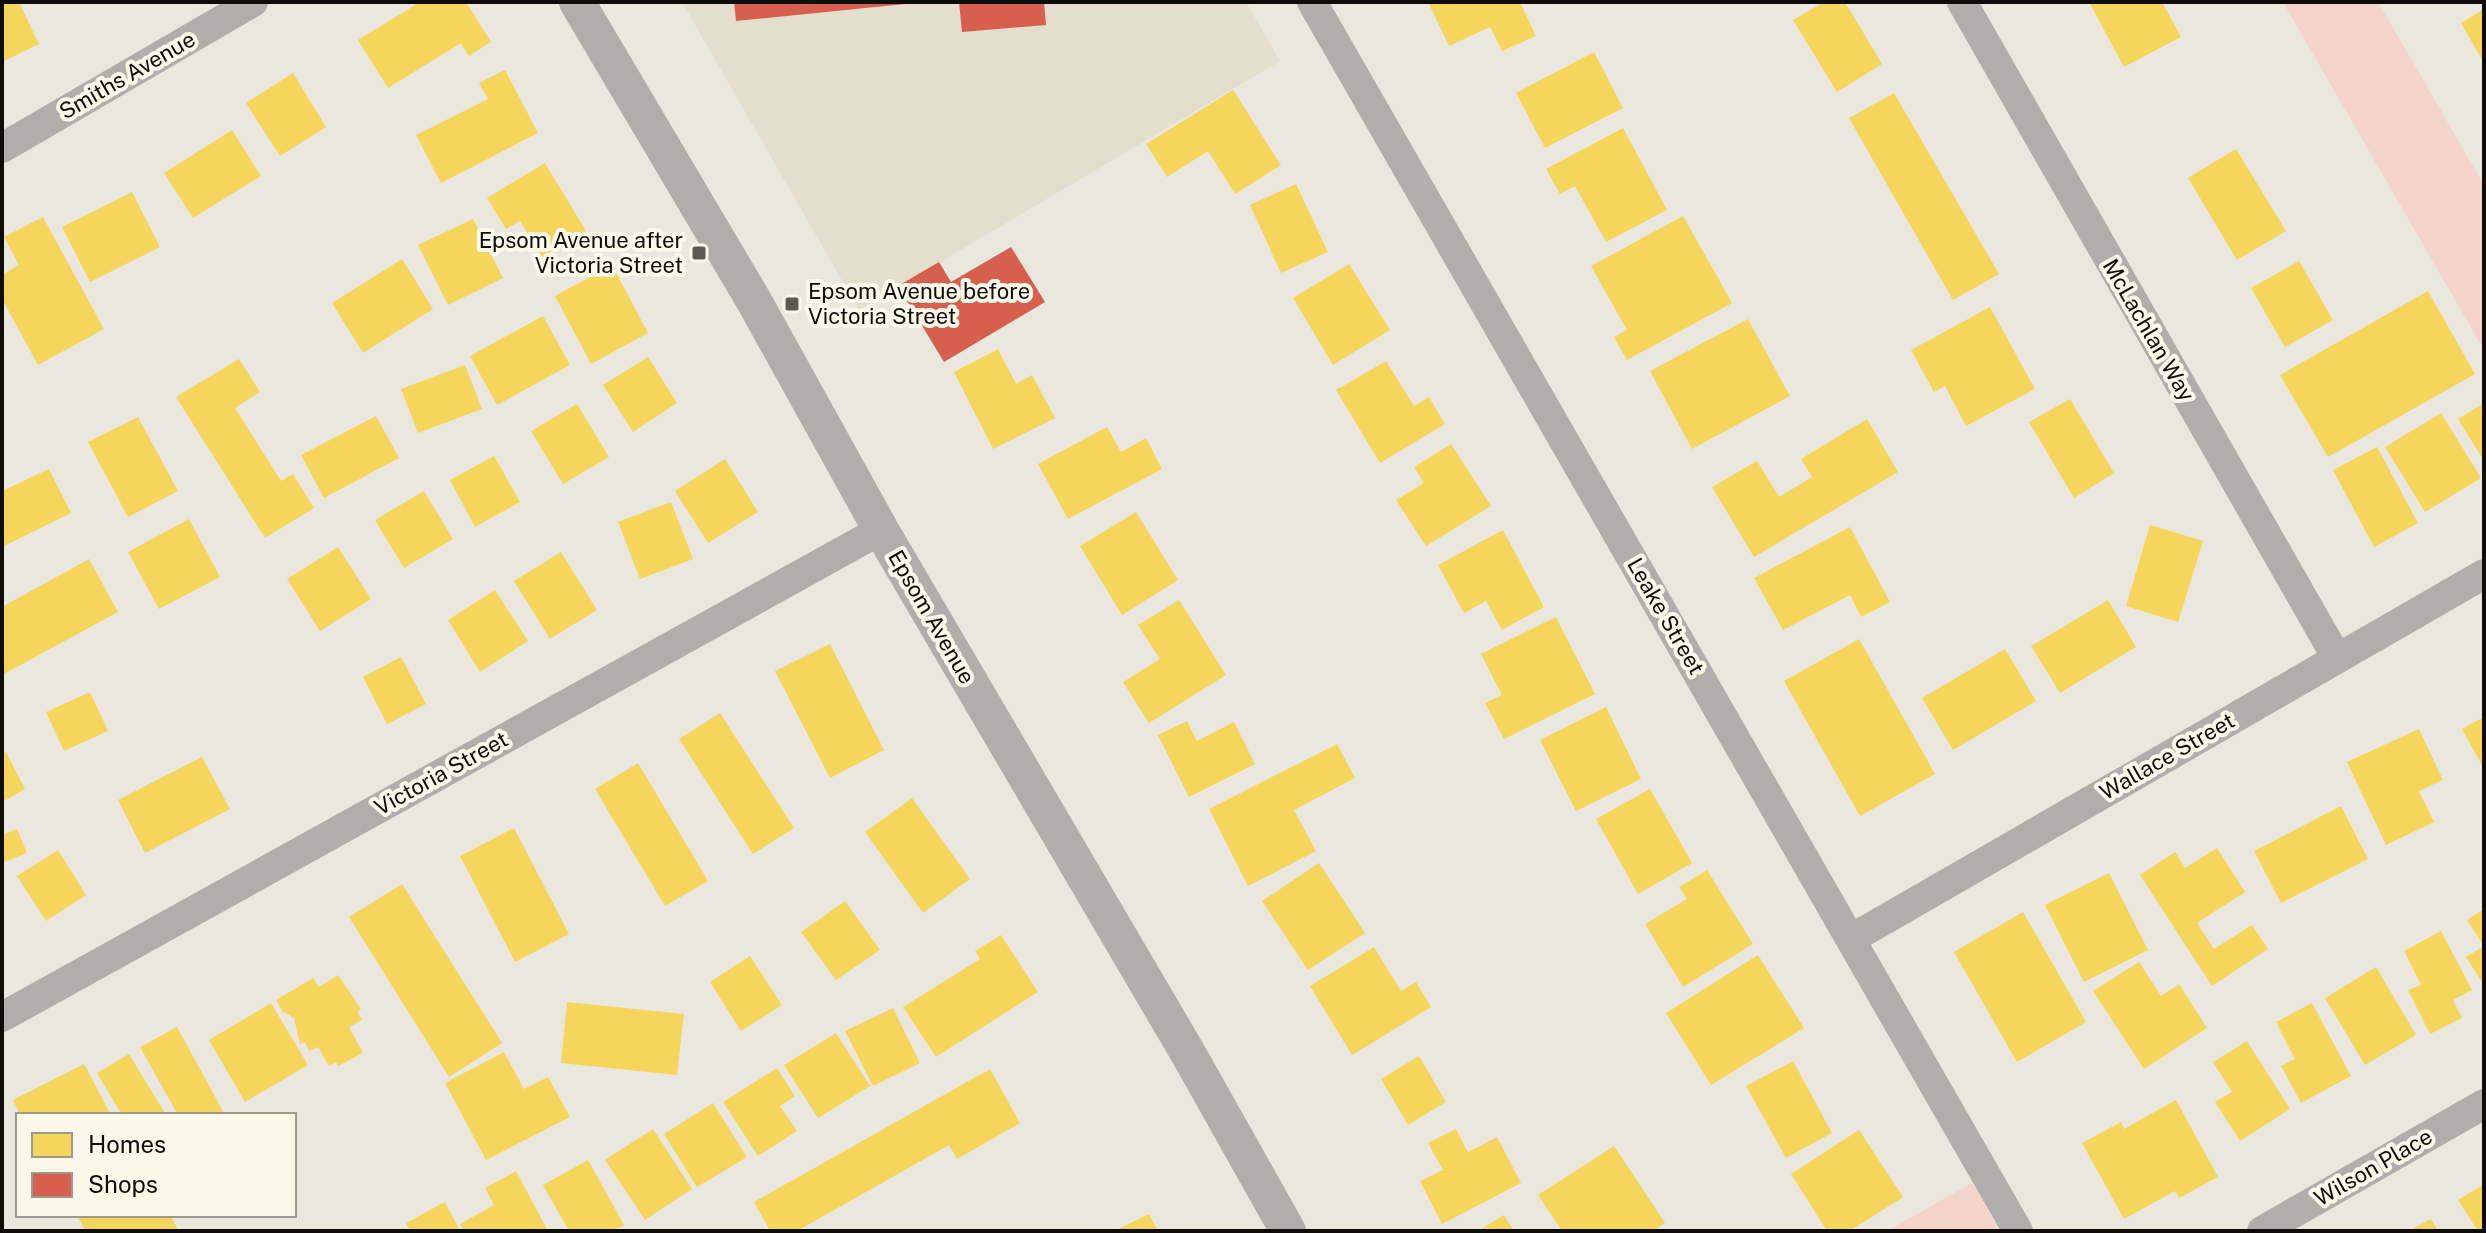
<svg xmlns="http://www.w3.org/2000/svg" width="2486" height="1233" viewBox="0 0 2486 1233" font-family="'Public Sans',sans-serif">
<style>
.built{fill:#e3dece}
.green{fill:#f4d3ca}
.homes{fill:#f6d55c}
.shops{fill:#d6604d}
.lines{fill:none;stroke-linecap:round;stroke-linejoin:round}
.minor{stroke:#b0aeaa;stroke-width:30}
.tertiary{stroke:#b0aeaa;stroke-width:36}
.poi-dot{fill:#5a5953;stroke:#fbf7e9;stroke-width:3}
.labels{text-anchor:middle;stroke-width:8;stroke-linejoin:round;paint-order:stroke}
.street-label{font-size:22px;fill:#0d0c07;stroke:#fbf7e9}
.poi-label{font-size:22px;fill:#0d0c07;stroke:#fbf7e9;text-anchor:end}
</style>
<rect width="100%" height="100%" fill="#eae7df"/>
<polygon class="built" points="682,2 1246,2 1280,61 859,310"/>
<g class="green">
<polygon points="2283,2 2378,2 2484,185 2484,350"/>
<polygon points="1972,1183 2000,1231 1887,1231"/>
</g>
<g class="homes">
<polygon points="2,2 19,2 39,44 2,62"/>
<polygon points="420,2 466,2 491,42 469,56 461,43 388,88 358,40"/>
<polygon points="1428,2 1520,2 1536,36 1502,51 1490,27 1449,46"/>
<polygon points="1824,2 1845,2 1882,64 1837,92 1793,20"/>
<polygon points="2089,2 2162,2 2181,37 2124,67"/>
<polygon points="2484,9 2484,63 2461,23"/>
<polygon points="1594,52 1623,108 1545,148 1516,93"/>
<polygon points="505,70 538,133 441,183 416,135 488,99 479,83"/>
<polygon points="293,73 326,127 280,156 246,103"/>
<polygon points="1233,90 1281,165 1235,194 1208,151 1167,177 1146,144"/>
<polygon points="1894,93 1999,274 1953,300 1849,118"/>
<polygon points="1623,128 1667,210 1606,242 1575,186 1560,194 1546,169"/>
<polygon points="232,130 261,176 193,218 164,173"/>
<polygon points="2236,149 2286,231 2237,260 2188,178"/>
<polygon points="545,163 586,231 542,257 520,221 506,229 487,198"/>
<polygon points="1296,184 1328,252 1281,273 1250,205"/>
<polygon points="132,192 160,247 90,282 62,227"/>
<polygon points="1683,216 1732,303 1627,360 1614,337 1627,330 1591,266"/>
<polygon points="43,217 104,329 38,365 2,299 2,275 19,265 4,237"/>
<polygon points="473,219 503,278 448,305 418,245"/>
<polygon points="402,259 433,309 363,353 332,303"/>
<polygon points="2299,261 2333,320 2285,347 2251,288"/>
<polygon points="1349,264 1390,330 1333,365 1293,298"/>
<polygon points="612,265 648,333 591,364 555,296"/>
<polygon points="2428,291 2475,374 2328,457 2280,375"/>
<polygon points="1990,307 2035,389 1966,426 1945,386 1934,392 1911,350"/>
<polygon points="543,316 570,365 497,405 470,356"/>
<polygon points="1748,319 1790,396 1692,449 1650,371"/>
<polygon points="998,349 1016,384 1032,375 1055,418 993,449 954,372"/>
<polygon points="648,357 677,403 633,432 603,385"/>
<polygon points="239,359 260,392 235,408 281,481 293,474 314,508 265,538 176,397"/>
<polygon points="1386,361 1414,406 1429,397 1445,424 1380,463 1336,390"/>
<polygon points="465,365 482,409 418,433 401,389"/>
<polygon points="2070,399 2114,473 2074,498 2029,422"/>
<polygon points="2484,403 2484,461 2458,419"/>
<polygon points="577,404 609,457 563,484 531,431"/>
<polygon points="2441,413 2481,478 2425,512 2385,447"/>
<polygon points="376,416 399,458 324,498 301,455"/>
<polygon points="138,417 178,491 128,517 88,442"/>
<polygon points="1867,419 1898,472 1754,557 1712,487 1757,461 1779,497 1812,477 1801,459"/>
<polygon points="1107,427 1121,452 1146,438 1162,469 1068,519 1038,464"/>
<polygon points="1451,444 1491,506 1426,546 1396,500 1424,483 1414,467"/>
<polygon points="2377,447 2418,523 2374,547 2333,470"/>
<polygon points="494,456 520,502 475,527 450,480"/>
<polygon points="725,459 758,512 708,543 675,491"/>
<polygon points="49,469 71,513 2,547 2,491"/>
<polygon points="424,491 453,539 404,568 375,520"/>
<polygon points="671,502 693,559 640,579 618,522"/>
<polygon points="1136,512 1178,580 1122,615 1080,546"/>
<polygon points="189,519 220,577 159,609 128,552"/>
<polygon points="2150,525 2203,541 2178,622 2126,606"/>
<polygon points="1850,527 1890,602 1861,617 1850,595 1783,630 1754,578"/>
<polygon points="1503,530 1544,607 1502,630 1486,601 1464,613 1438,565"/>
<polygon points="338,547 371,599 320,631 287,579"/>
<polygon points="561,552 597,610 550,639 514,581"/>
<polygon points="89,559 118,612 2,675 2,607"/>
<polygon points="495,590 528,641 480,672 448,620"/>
<polygon points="1179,600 1226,675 1149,723 1123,682 1160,659 1138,625"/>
<polygon points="2108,600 2136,647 2060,693 2031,646"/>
<polygon points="1556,617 1595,694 1504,739 1485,703 1502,695 1481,654"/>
<polygon points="1859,639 1935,774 1860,816 1784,681"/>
<polygon points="830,644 884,750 830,778 775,671"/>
<polygon points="2005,649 2036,701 1953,750 1922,698"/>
<polygon points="401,657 426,704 387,724 363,677"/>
<polygon points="90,692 108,731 64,751 46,712"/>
<polygon points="1606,707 1641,779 1576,811 1540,740"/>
<polygon points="720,713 794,828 753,854 679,739"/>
<polygon points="2484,717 2484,769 2462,729"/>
<polygon points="1187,721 1197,741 1234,722 1255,764 1189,797 1158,735"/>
<polygon points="2419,729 2443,780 2419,791 2434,822 2386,845 2347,762"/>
<polygon points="1337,744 1355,778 1294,810 1316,851 1248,886 1209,809"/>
<polygon points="6,752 25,789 2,802 2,754"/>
<polygon points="202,757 230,809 145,853 118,800"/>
<polygon points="638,763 708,881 665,906 595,789"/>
<polygon points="1650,789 1692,863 1638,894 1596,819"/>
<polygon points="912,798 970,879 923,913 865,832"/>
<polygon points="2341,806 2368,859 2281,903 2254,851"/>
<polygon points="514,828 569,934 515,962 460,856"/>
<polygon points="17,829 27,853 2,863 2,835"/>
<polygon points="2217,848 2245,892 2197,923 2214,949 2252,925 2268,949 2212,986 2140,875 2175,852 2185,868"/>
<polygon points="58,850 86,895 46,921 17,876"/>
<polygon points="1319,863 1365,933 1308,970 1262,901"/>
<polygon points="1707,870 1753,944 1683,987 1645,924 1687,899 1679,887"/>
<polygon points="2109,873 2148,950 2084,982 2045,905"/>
<polygon points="402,884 502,1043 449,1077 349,917"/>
<polygon points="845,901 880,950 836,980 801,932"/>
<polygon points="2484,909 2484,985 2466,957 2484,946 2467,920"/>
<polygon points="2023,912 2086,1022 2017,1062 1954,952"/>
<polygon points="2441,931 2472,990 2453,1000 2462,1018 2430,1034 2408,990 2421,985 2404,951"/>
<polygon points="1001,935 1038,992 936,1057 903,1007 980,959 975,951"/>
<polygon points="1374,947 1401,991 1416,982 1431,1007 1352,1055 1310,986"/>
<polygon points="1758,955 1804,1028 1711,1085 1666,1013"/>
<polygon points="750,956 782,1005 741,1031 710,982"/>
<polygon points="2139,962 2161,996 2179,984 2207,1028 2144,1069 2093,991"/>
<polygon points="2376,967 2416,1035 2365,1065 2325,998"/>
<polygon points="338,975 361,1009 357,1011 362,1020 349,1027 363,1053 338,1066 336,1062 329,1066 318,1047 309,1051 305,1042 300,1044 294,1018 282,1011 276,1000 313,978 319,987"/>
<polygon points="567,1002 684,1014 677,1075 561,1063"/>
<polygon points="271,1003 308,1065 245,1102 209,1040"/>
<polygon points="2312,1003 2351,1076 2301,1103 2281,1066 2295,1059 2276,1022"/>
<polygon points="893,1008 920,1063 873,1086 845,1031"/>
<polygon points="177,1027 225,1115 178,1115 140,1047"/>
<polygon points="836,1033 870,1086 818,1118 784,1065"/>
<polygon points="2247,1041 2290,1109 2240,1141 2215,1102 2232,1092 2213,1062"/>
<polygon points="504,1052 524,1089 548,1077 570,1117 486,1160 445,1083"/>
<polygon points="129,1054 166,1115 122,1115 97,1073"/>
<polygon points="1419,1056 1446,1102 1408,1125 1381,1079"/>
<polygon points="1793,1061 1832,1133 1786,1158 1746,1086"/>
<polygon points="84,1064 111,1115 20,1115 13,1100"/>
<polygon points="777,1068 795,1096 780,1106 797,1131 758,1156 723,1102"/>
<polygon points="990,1069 1020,1123 957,1159 949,1145 797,1231 770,1231 754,1202"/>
<polygon points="2176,1100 2218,1177 2179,1198 2175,1191 2124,1219 2082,1143 2121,1122 2124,1129"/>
<polygon points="713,1103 747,1157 697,1187 664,1134"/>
<polygon points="653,1129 692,1189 645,1220 605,1160"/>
<polygon points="1456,1129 1468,1152 1497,1137 1521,1183 1442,1224 1420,1181 1443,1170 1428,1143"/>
<polygon points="1859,1130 1903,1197 1850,1231 1827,1231 1791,1174"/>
<polygon points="1614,1146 1665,1223 1653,1231 1562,1231 1538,1195"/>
<polygon points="588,1160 624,1225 613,1231 569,1231 543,1185"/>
<polygon points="516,1171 548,1231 464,1231 460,1224 494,1205 485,1188"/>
<polygon points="2484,1184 2484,1231 2478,1231 2458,1200"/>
<polygon points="445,1202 460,1231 410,1231 406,1223"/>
<polygon points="1149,1214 1158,1231 1114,1231"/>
<polygon points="77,1215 170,1215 179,1231 85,1231"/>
<polygon points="1504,1215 1514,1231 1478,1231"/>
<polygon points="2431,1219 2438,1231 2408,1231"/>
</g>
<g class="shops">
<polygon points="734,2 905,2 905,4 736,21"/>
<polygon points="959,2 1044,2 1046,25 962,32"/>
<polygon points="1011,247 1045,302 944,362 898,286 939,262 951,282"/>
</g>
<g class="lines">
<g class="minor">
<polyline points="1312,2 2018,1231"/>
<polyline points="1962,2 2337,658"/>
<polyline points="2,148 253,2"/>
<polyline points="1851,939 2484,574"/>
<polyline points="2,1017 881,530"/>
<polyline points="2262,1231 2484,1104"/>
</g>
<polyline class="tertiary" points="577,2 754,301 881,530 1189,1055 1288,1231"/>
</g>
<g class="poi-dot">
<rect x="691" y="245" width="16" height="16" rx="4"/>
<rect x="784" y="296" width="16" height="16" rx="4"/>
</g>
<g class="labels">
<g class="street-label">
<text transform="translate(127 75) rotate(-30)" y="8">Smiths Avenue</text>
<text transform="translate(2149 330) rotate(60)" y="8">McLachlan Way</text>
<text transform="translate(1666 616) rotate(60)" y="8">Leake Street</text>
<text transform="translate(932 617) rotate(60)" y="8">Epsom Avenue</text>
<text transform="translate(2167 756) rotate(-30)" y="8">Wallace Street</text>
<text transform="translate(441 773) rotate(-29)" y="8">Victoria Street</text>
<text transform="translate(2373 1167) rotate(-30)" y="8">Wilson Place</text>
</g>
<g class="poi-label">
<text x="683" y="248">Epsom Avenue after<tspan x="683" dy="25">Victoria Street</tspan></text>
<text x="808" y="299" text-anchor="start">Epsom Avenue before<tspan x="808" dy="25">Victoria Street</tspan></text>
</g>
</g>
<rect width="2486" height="1233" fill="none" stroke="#0d0c07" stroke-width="8"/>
<rect x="16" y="1113" width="280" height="104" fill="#fbf7e9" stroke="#9c998f" stroke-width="2"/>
<rect x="32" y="1133" width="40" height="24" fill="#f6d55c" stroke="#9c998f" stroke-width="2"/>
<text x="88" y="1153" font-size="24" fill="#0d0c07">Homes</text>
<rect x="32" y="1173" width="40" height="24" fill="#d6604d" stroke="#9c998f" stroke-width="2"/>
<text x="88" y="1193" font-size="24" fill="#0d0c07">Shops</text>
</svg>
